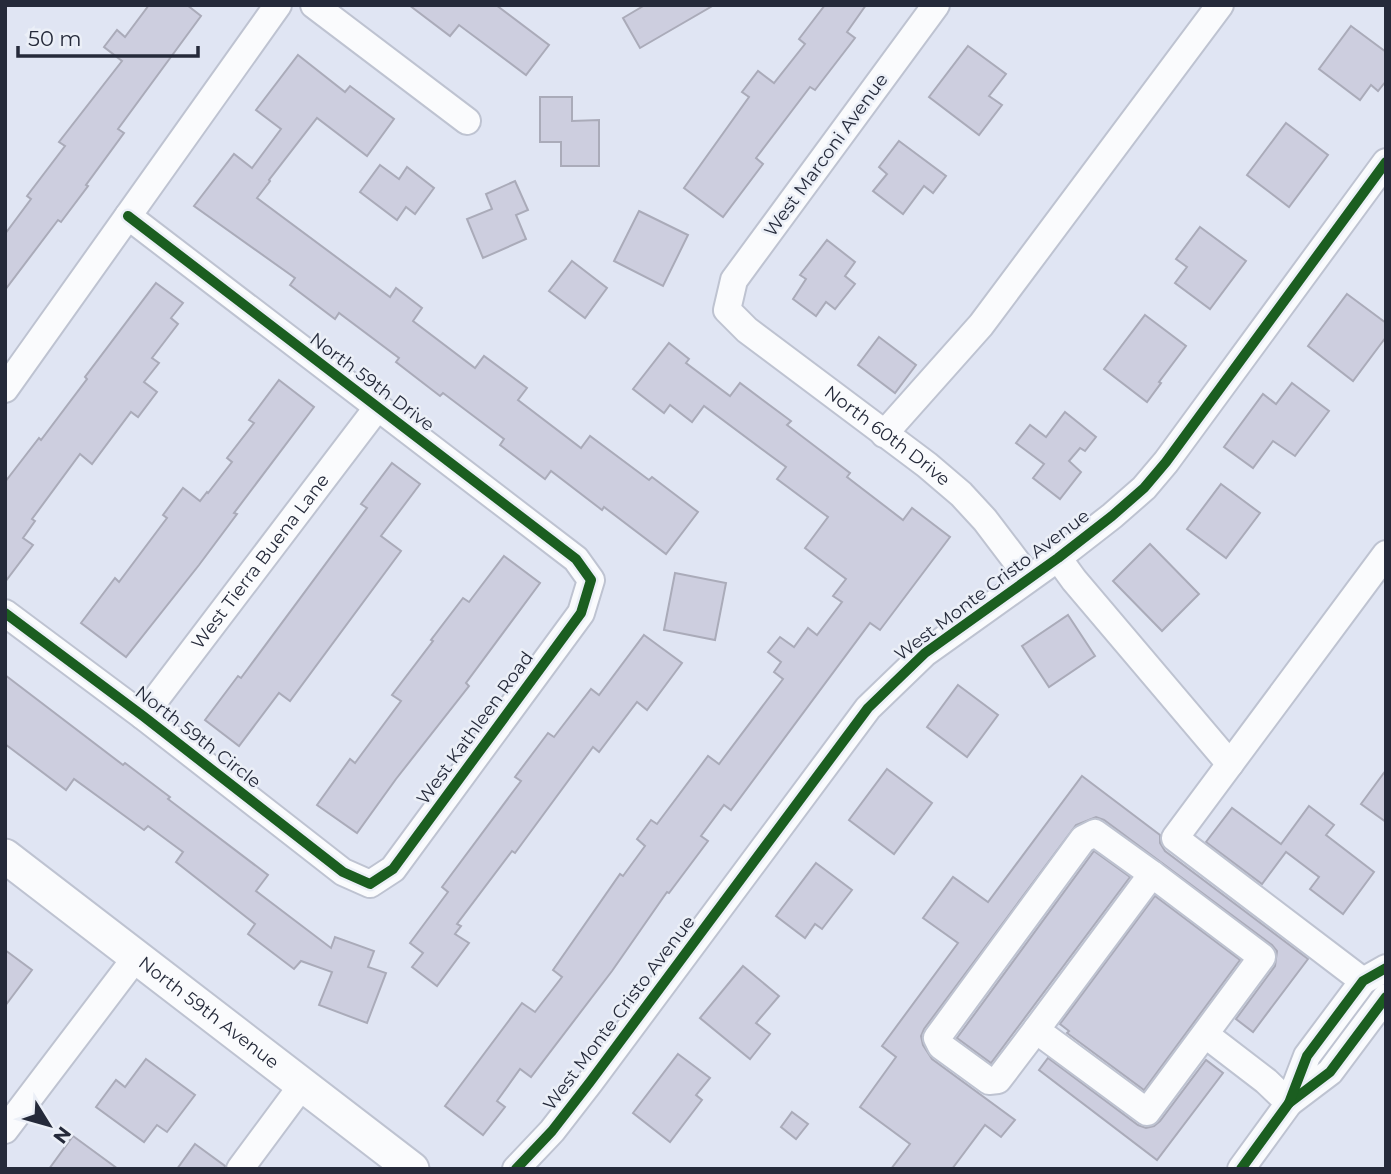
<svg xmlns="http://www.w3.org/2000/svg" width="1391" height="1174" viewBox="0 0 1391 1174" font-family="Montserrat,sans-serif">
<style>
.building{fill:#cdcedf;stroke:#aaabb9;stroke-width:2}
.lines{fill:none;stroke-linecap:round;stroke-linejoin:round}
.minor-casing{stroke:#bec3d1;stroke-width:30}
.major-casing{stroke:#bec3d1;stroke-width:37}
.minor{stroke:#fafbfd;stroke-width:26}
.major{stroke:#fafbfd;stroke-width:33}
.cycleway-casing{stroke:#ebeff7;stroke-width:15}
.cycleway{stroke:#1b5e20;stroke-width:10}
.labels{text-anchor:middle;stroke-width:5;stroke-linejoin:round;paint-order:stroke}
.street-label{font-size:18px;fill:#252a3a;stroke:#ebeff7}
</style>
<rect width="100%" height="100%" fill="#e0e5f3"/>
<g class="building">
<polygon points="149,5 187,5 201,16 118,129 124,133 86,185 88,186 61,222 58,220 5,290 5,234 31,199 27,196 65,146 59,142 122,61 104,47 117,30 125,37"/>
<polygon points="409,5 496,5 549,45 526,75 459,25 450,36"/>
<polygon points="645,5 714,5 640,48 623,18"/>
<polygon points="825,5 866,5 847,32 855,38 815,90 810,87 756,158 763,164 723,217 684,188 749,97 742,92 758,71 774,83 805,44 799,39"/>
<polygon points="1351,26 1386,52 1386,81 1378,91 1371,85 1360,100 1319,69"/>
<polygon points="968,46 1006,74 989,96 1002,105 979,135 929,97"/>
<polygon points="298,55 345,92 350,86 394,119 367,156 317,118 269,180 270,181 257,198 390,297 396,288 422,308 413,321 475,368 484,356 527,388 518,400 581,448 590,436 649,480 652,477 698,512 666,554 604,507 602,510 551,471 545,479 500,445 504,439 443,393 440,396 396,362 399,358 339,313 335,319 290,285 295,278 194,206 234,154 252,168 281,129 256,110"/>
<polygon points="540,97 572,97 572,121 599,120 599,166 561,166 561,142 540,142"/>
<polygon points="1286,123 1328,155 1289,207 1247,175"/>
<polygon points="899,141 946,176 933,193 924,186 903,214 873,191 887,174 879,167"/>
<polygon points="380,165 399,179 407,167 434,188 415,214 406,207 397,220 360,192"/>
<polygon points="515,181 528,210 516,215 526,239 483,258 467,219 492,209 486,194"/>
<polygon points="639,211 688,235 663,286 614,261"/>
<polygon points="1200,227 1246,261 1210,309 1175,283 1187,267 1176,259"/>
<polygon points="827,240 855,262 845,276 855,284 835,309 826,302 816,316 793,299 806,279 800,275"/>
<polygon points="572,261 607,288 585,318 549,291"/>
<polygon points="156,283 183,303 171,318 178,324 152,358 159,363 144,382 157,392 138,417 131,412 92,464 80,454 32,519 35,521 23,538 33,545 5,582 5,482 39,438 41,440 87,379 85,377"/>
<polygon points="1347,294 1386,323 1386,337 1353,381 1308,346"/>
<polygon points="1145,315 1186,346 1159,382 1161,383 1147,402 1104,369"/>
<polygon points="879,337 916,365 895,393 858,365"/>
<polygon points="669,343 689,359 686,363 730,396 740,383 791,421 787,425 850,473 847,477 903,520 912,508 950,537 880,630 870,623 731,810 724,805 701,836 708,841 669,893 667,892 612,971 531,1077 520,1069 497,1101 505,1107 483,1135 445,1106 522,1003 535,1012 562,977 553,970 620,874 623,876 645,846 637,839 651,820 657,824 708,756 719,764 783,679 774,672 781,662 768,652 780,637 794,647 808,628 817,635 842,602 833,596 846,579 805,548 828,517 777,479 786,467 704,406 692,422 670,405 664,413 633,389"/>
<polygon points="279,380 314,407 234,513 237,514 199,565 126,657 81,623 115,578 119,582 167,518 163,515 183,488 200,501 207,492 208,493 232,462 227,458 254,423 249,420"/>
<polygon points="1292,383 1329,411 1295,456 1273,441 1253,468 1224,447 1263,394 1276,404"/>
<polygon points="1065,412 1096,437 1085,451 1080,448 1069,461 1081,472 1060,499 1033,478 1044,464 1016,443 1030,425 1046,437"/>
<polygon points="392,463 420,484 381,536 401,551 290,701 279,693 239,746 205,720 238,676 241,678 367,508 361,504"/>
<polygon points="1221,484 1260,513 1226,558 1187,529"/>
<polygon points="1150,544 1199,594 1162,631 1113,581"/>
<polygon points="504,556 540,583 466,683 469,686 396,779 357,833 317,805 350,759 355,763 401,701 392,695 433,641 431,640 463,598 469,602"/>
<polygon points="675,573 726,583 715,640 664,630"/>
<polygon points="1068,615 1095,656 1049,687 1022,646"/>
<polygon points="644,635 682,663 647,710 637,702 599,752 593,747 515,853 512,851 457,924 461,926 455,934 469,943 437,986 412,967 423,953 410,943 448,892 442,887 521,781 515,777 548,733 554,737 591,689 599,695"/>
<polygon points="5,675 123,765 125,763 170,797 168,799 268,875 256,891 331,948 335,937 374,951 368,967 386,973 367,1023 319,1005 332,972 301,961 294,969 248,934 255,924 176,862 183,852 148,826 144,830 74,779 66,790 5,744"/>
<polygon points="958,685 998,715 967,757 927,727"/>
<polygon points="887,769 932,803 894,854 849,820"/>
<polygon points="1386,770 1386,822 1361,804"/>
<polygon points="1082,776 1160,835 1160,843 1165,851 1308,959 1253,1032 1236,1019 1275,966 1277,951 1272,945 1104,820 1096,817 1076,825 924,1029 921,1036 923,1045 932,1059 1015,1120 1001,1137 985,1125 952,1169 891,1169 910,1144 860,1107 896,1057 882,1046 958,943 923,918 953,877 988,902"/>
<polygon points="1309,806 1334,825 1326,835 1374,872 1343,914 1310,889 1319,877 1286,852 1262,884 1206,842 1232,808 1281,844"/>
<polygon points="1094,851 1130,877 991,1063 957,1038"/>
<polygon points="816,863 852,890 822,929 815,924 805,938 776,916"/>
<polygon points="1155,896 1240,960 1144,1090 1067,1033 1069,1031 1060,1024"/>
<polygon points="5,950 32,970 5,1006"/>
<polygon points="743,966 779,996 756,1023 770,1034 750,1059 700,1018"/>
<polygon points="678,1054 710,1078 696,1095 702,1100 670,1142 633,1113"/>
<polygon points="1048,1058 1138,1125 1146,1128 1154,1126 1160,1121 1206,1060 1223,1073 1157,1160 1039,1070"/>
<polygon points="146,1059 195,1095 167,1132 157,1125 144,1142 96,1107 116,1080 125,1087"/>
<polygon points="792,1112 808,1124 796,1139 781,1127"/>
<polygon points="73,1136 118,1169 49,1169"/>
<polygon points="195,1144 225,1166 224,1169 177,1169"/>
</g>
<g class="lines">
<defs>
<g id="minor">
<polyline points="314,5 467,121"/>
<path id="s1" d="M936,5L734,280L727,310L747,330L927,465L961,494L985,520L1029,578"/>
<polyline points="5,389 278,5"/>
<polyline points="884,434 981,325 1220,5"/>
<polyline points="1058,558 1074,580 1230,764"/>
<polyline points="5,613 143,716 343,872 370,884 393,869 581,613 591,580 576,559 128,216"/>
<path id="s2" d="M143,716L377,408"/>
<polygon points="1152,874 1262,957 1147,1112 1036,1030"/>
<polyline points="1363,981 1175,838 1386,554"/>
<polyline points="1036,1030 998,1080 989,1081 941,1046 937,1038 1083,839 1095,833 1152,874"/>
<polyline points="1206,1035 1266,1081 1289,1103"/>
<polyline points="1289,1103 1330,1072 1386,997"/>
<polyline points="5,1130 137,956"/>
<polyline points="240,1169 303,1084"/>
<polyline points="516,1169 552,1131 590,1082 868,708 925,653 1058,558 1112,516 1144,488 1166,462 1386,162"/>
<polyline points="1241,1169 1289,1103 1307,1056 1363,981 1386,968"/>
</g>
<g id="major">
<path id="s3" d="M5,856L412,1169"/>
</g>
</defs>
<use href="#minor" class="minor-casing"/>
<use href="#major" class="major-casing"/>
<use href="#minor" class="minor"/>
<use href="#major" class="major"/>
<defs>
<g id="cycleway">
<polyline points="5,613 143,716 343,872 370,884 393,869 581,613 591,580 576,559 128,216"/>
<polyline points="1289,1103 1330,1072 1386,997"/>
<polyline points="516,1169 552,1131 590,1082 868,708 925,653 1058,558 1112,516 1144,488 1166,462 1386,162"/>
<polyline points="1241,1169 1289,1103 1307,1056 1363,981 1386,968"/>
</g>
</defs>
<use href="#cycleway" class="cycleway-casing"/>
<use href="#cycleway" class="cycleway"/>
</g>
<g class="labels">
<g class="street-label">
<text transform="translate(826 155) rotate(-54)" y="6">West Marconi Avenue</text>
<text transform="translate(372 382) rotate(37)" y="6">North 59th Drive</text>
<text dy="6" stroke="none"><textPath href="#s1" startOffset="576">North 60th Drive</textPath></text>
<text dy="6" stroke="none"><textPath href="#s2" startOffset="194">West Tierra Buena Lane</textPath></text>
<text transform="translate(992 585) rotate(-37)" y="6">West Monte Cristo Avenue</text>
<text transform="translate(475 728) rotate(-54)" y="6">West Kathleen Road</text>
<text transform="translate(198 737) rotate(38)" y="6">North 59th Circle</text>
<text dy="6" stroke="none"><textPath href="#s3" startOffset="257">North 59th Avenue</textPath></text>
<text transform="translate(619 1013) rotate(-53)" y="6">West Monte Cristo Avenue</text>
</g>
</g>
<rect width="1391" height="1174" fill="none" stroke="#252a3a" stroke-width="14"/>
<g transform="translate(49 1125) rotate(127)" stroke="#ebeff7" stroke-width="5" paint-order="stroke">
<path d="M0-5L12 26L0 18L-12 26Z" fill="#252a3a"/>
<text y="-10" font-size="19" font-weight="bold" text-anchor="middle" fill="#252a3a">N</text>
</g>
<path d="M18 46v10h180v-10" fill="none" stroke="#252a3a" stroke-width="3.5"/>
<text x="28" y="46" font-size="21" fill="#252a3a" stroke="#ebeff7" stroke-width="5" paint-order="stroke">50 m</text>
</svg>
